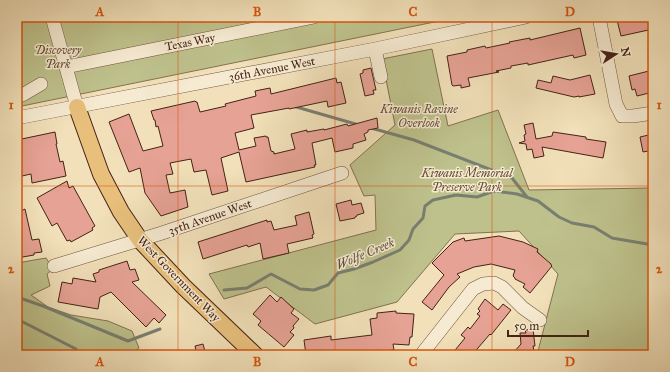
<svg xmlns="http://www.w3.org/2000/svg" width="670" height="372" font-family="'IM FELL Great Primer',serif">
  <style>
    .green { fill: #bec18c; stroke: #827250 }
    .lines { fill: none; stroke-linecap: round; stroke-linejoin: round }
    .stream { stroke: #797f70; stroke-width: 3 }
    .building { fill: #e6a294; stroke: #462215 }
    .minor-casing { stroke: #71523e; stroke-width: 14 }
    .major-casing { stroke: #462215; stroke-width: 18 }
    .minor { stroke: #f6ebd2; stroke-width: 13 }
    .major { stroke: #e8c07c; stroke-width: 16 }
    .grid { fill: none; stroke: #d8540d; stroke-width: 1; stroke-opacity: 0.55 }
    .labels { text-anchor: middle; stroke-width: 3; stroke-linejoin: round; paint-order: stroke }
    .street-label { font-size: 12px; fill: #462215; stroke: #f6ebd2 }
    .park-label { font-size: 12px; font-style: italic; fill: #644a33; stroke: #f6ebd2 }
    .water-label { font-size: 13px; font-style: italic; fill: #605042; stroke: #f6ebd2 }
    .neatline { fill: none; stroke: #d8540d; stroke-width: 1.5 }
    .grid-label { font-size: 13px; text-anchor: middle; font-weight: bold; fill: #d8540d }
  </style>
  <rect width="100%" height="100%" fill="#f1e0b9"/>
  <filter id="stains"><feTurbulence type="fractalNoise" baseFrequency=".005" numOctaves="4"/><feColorMatrix values="0 0 0 0 .2 0 0 0 0 .09 0 0 0 0 .02 0 0 0 .5 -.17"/></filter>
  <radialGradient id="worn" r=".72"><stop offset=".6" stop-color="#630" stop-opacity="0"/><stop offset="1" stop-color="#630" stop-opacity=".3"/></radialGradient>
  <path class="green" d="M 17,17 L 459,17 L 17,107 Z
    M 432,49 L 448,126 L 498,110 L 529,190 L 653,188 L 653,355 L 537,355 L 558,274 L 519,231 L 455,234 L 397,302 L 315,324 L 266,287 L 224,299 L 209,274 L 376,230 L 375,195 L 364,196 L 350,165 L 395,125 L 382,59 Z
    M 46,258 L 53,269 L 47,274 L 50,286 L 31,295 L 48,307 L 71,315 L 108,321 L 132,331 L 139,348 L 129,355 L 17,355 L 17,263 Z"/>
  <g class="lines">
    <path class="stream" d="M 293,106 L 359,125
      M 371,128 L 414,140 L 512,178 L 527,197
      M 224,290 L 247,288 L 271,274 L 300,289 L 314,290 L 328,285 L 338,273 L 354,269 L 373,262 L 400,250 L 409,240 L 413,229 L 423,218 L 425,206 L 433,200 L 456,195 L 477,197 L 494,191 L 517,194 L 538,201 L 559,217 L 572,223 L 594,227 L 612,238 L 653,245
      M 17,297 L 43,306 L 128,341 L 160,329
      M 17,319 L 76,349"/>
  </g>
  <path class="building" d="M 632,17 L 653,17 L 653,29 L 621,36 L 617,20 Z
    M 580,28 L 586,55 L 574,58 L 573,55 L 528,65 L 528,63 L 511,66 L 511,68 L 496,71 L 499,72 L 468,78 L 470,86 L 461,88 L 461,85 L 453,86 L 452,85 L 447,56 L 467,52 L 467,50 L 485,46 L 486,48 L 510,43 L 509,42 L 530,38 L 530,40 Z
    M 371,68 L 376,90 L 373,90 L 374,94 L 365,96 L 360,74 L 363,73 L 363,70 Z
    M 653,70 L 653,92 L 637,96 L 635,89 L 632,90 L 629,76 Z
    M 590,75 L 595,94 L 579,97 L 579,96 L 574,97 L 536,88 L 538,80 L 551,83 L 553,76 L 570,80 Z
    M 336,78 L 337,83 L 341,82 L 346,103 L 328,107 L 327,101 L 289,109 L 289,108 L 251,115 L 254,128 L 235,133 L 239,150 L 256,146 L 254,138 L 266,136 L 266,137 L 268,137 L 271,151 L 274,152 L 274,154 L 295,149 L 291,134 L 307,130 L 307,132 L 324,129 L 324,130 L 347,124 L 348,126 L 377,118 L 378,128 L 368,130 L 368,132 L 364,134 L 366,140 L 353,144 L 353,148 L 335,152 L 332,138 L 312,143 L 316,165 L 314,165 L 315,167 L 246,182 L 239,152 L 221,158 L 228,191 L 212,195 L 206,170 L 194,172 L 191,159 L 170,163 L 173,174 L 166,175 L 170,193 L 185,190 L 188,207 L 161,216 L 145,193 L 140,168 L 129,172 L 109,122 L 129,114 L 143,151 L 163,146 L 158,126 L 156,127 L 155,120 L 154,120 L 151,111 L 195,101 L 196,102 L 197,102 L 200,112 L 226,106 L 225,104 L 256,96 L 255,91 L 270,88 L 271,94 Z
    M 533,123 L 536,139 L 552,136 L 553,132 L 586,137 L 586,139 L 606,142 L 603,158 L 542,147 L 544,156 L 534,158 L 532,149 L 527,150 L 526,144 L 519,143 L 525,141 L 524,135 L 526,134 L 524,125 Z
    M 55,132 L 57,144 L 56,144 L 60,162 L 63,161 L 66,176 L 32,183 L 31,174 L 22,176 L 17,167 L 17,140 Z
    M 653,134 L 653,150 L 643,152 L 640,137 Z
    M 67,181 L 69,188 L 73,186 L 95,226 L 92,228 L 93,230 L 71,242 L 70,240 L 67,241 L 57,223 L 52,226 L 37,198 Z
    M 351,200 L 352,205 L 361,203 L 364,213 L 357,215 L 357,216 L 355,217 L 355,218 L 340,221 L 336,204 Z
    M 25,209 L 32,240 L 39,239 L 42,252 L 34,253 L 34,255 L 17,258 L 17,213 Z
    M 309,212 L 314,234 L 312,235 L 313,238 L 287,244 L 289,253 L 263,259 L 260,243 L 248,247 L 247,245 L 203,259 L 198,242 L 267,220 L 267,222 L 271,221 L 274,230 L 297,225 L 295,216 Z
    M 499,236 L 523,242 L 538,249 L 537,252 L 551,264 L 551,265 L 552,266 L 530,293 L 523,287 L 525,284 L 515,279 L 515,278 L 513,276 L 515,270 L 491,264 L 474,267 L 457,274 L 460,277 L 449,287 L 432,310 L 422,302 L 444,275 L 432,263 L 453,242 L 464,238 L 465,241 Z
    M 127,261 L 130,270 L 135,269 L 139,280 L 132,282 L 166,315 L 159,323 L 154,318 L 146,327 L 111,292 L 100,297 L 98,309 L 58,302 L 62,282 L 72,284 L 73,278 L 96,282 L 93,274 L 99,272 L 99,270 Z
    M 270,295 L 277,302 L 281,297 L 294,309 L 291,313 L 299,319 L 293,326 L 294,328 L 290,332 L 294,335 L 284,347 L 258,325 L 261,321 L 253,314 Z
    M 485,299 L 498,310 L 503,304 L 511,310 L 491,335 L 490,334 L 472,355 L 451,355 L 465,338 L 461,335 L 468,327 L 470,329 L 480,316 L 477,314 L 480,311 L 478,309 Z
    M 396,311 L 396,313 L 414,314 L 412,337 L 410,337 L 409,345 L 393,344 L 394,350 L 391,350 L 391,355 L 363,355 L 363,354 L 351,355 L 306,355 L 304,340 L 331,336 L 331,340 L 372,335 L 370,319 L 377,318 L 377,313 Z
    M 533,329 L 535,346 L 533,346 L 534,351 L 514,352 L 521,344 L 520,333 L 526,333 L 525,330 Z
    M 203,344 L 206,355 L 197,355 L 195,346 Z"/>
  <g class="lines">
    <g class="minor-casing">
      <path id="minor" d="M 52,17 L 77,107
        M 599,17 L 616,104 L 622,116 L 633,116 L 653,113
        M 375,49 L 381,77
        M 66,67 L 314,17
        M 17,97 L 24,94 L 41,84
        M 17,118 L 375,49 L 526,17
        M 54,266 L 162,233 L 342,173
        M 421,355 L 473,289 L 483,284 L 494,283 L 502,287 L 523,308 L 540,320"/>
    </g>
    <g class="major-casing">
      <path id="major" d="M 77,107 L 101,174 L 121,212 L 140,240 L 183,286 L 255,355"/>
    </g>
    <use href="#minor" class="minor"/>
    <use href="#major" class="major"/>
  </g>
  <path class="grid" d="M 178,17 L 178,355M 335,17 L 335,355M 492,17 L 492,355M 17,186 L 653,186"/>
  <g class="labels">
    <g class="street-label">
      <text transform="translate(190 42) rotate(-11)" y="4">Texas Way</text>
      <text transform="translate(272 69) rotate(-11)" y="4">36th Avenue West</text>
      <text transform="translate(210 217) rotate(-19)" y="4">35th Avenue West</text>
      <text transform="translate(179 279) rotate(46)" y="4">West Government Way</text>
    </g>
    <g class="park-label">
      <text x="58" y="54">Discovery<tspan x="58" dy="14">Park</tspan></text>
      <text x="419" y="113">Kiwanis Ravine<tspan x="419" dy="14">Overlook</tspan></text>
      <text x="467" y="177">Kiwanis Memorial<tspan x="467" dy="14">Preserve Park</tspan></text>
    </g>
    <g class="water-label">
      <text transform="translate(365 253) rotate(-23)" y="5">Wolfe Creek</text>
    </g>
  </g>
  <rect width="670" height="372" fill="none" stroke="#f1e0b9" stroke-width="44"/>
  <g transform="translate(616 54) rotate(78)" stroke="#f6ebd2" stroke-width="3" paint-order="stroke">
  <path d="M0-3L7 15L0 10L-7 15Z" fill="#462215"/>
  <text y="-6" font-size="11" font-weight="bold" text-anchor="middle" fill="#462215">N</text>
  </g>
  <path d="M508 330v6h80v-6" fill="none" stroke="#462215" stroke-width="2"/>
  <text x="514" y="330" font-size="12" fill="#462215" stroke="#f6ebd2" stroke-width="3" paint-order="stroke">50 m</text>
  <rect x="22" y="22" width="626" height="328" class="neatline"/>
  <g class="grid-label">
    <text x="100" y="16">A</text>
    <text x="257" y="16">B</text>
    <text x="413" y="16">C</text>
    <text x="570" y="16">D</text>
    <text x="11" y="109">1</text>
    <text x="659" y="109">1</text>
    <text x="11" y="273">2</text>
    <text x="659" y="273">2</text>
    <text x="100" y="366">A</text>
    <text x="257" y="366">B</text>
    <text x="413" y="366">C</text>
    <text x="570" y="366">D</text>
  </g>
  <rect width="100%" height="100%" filter="url(#stains)"/>
  <rect width="100%" height="100%" fill="url(#worn)"/>
</svg>
